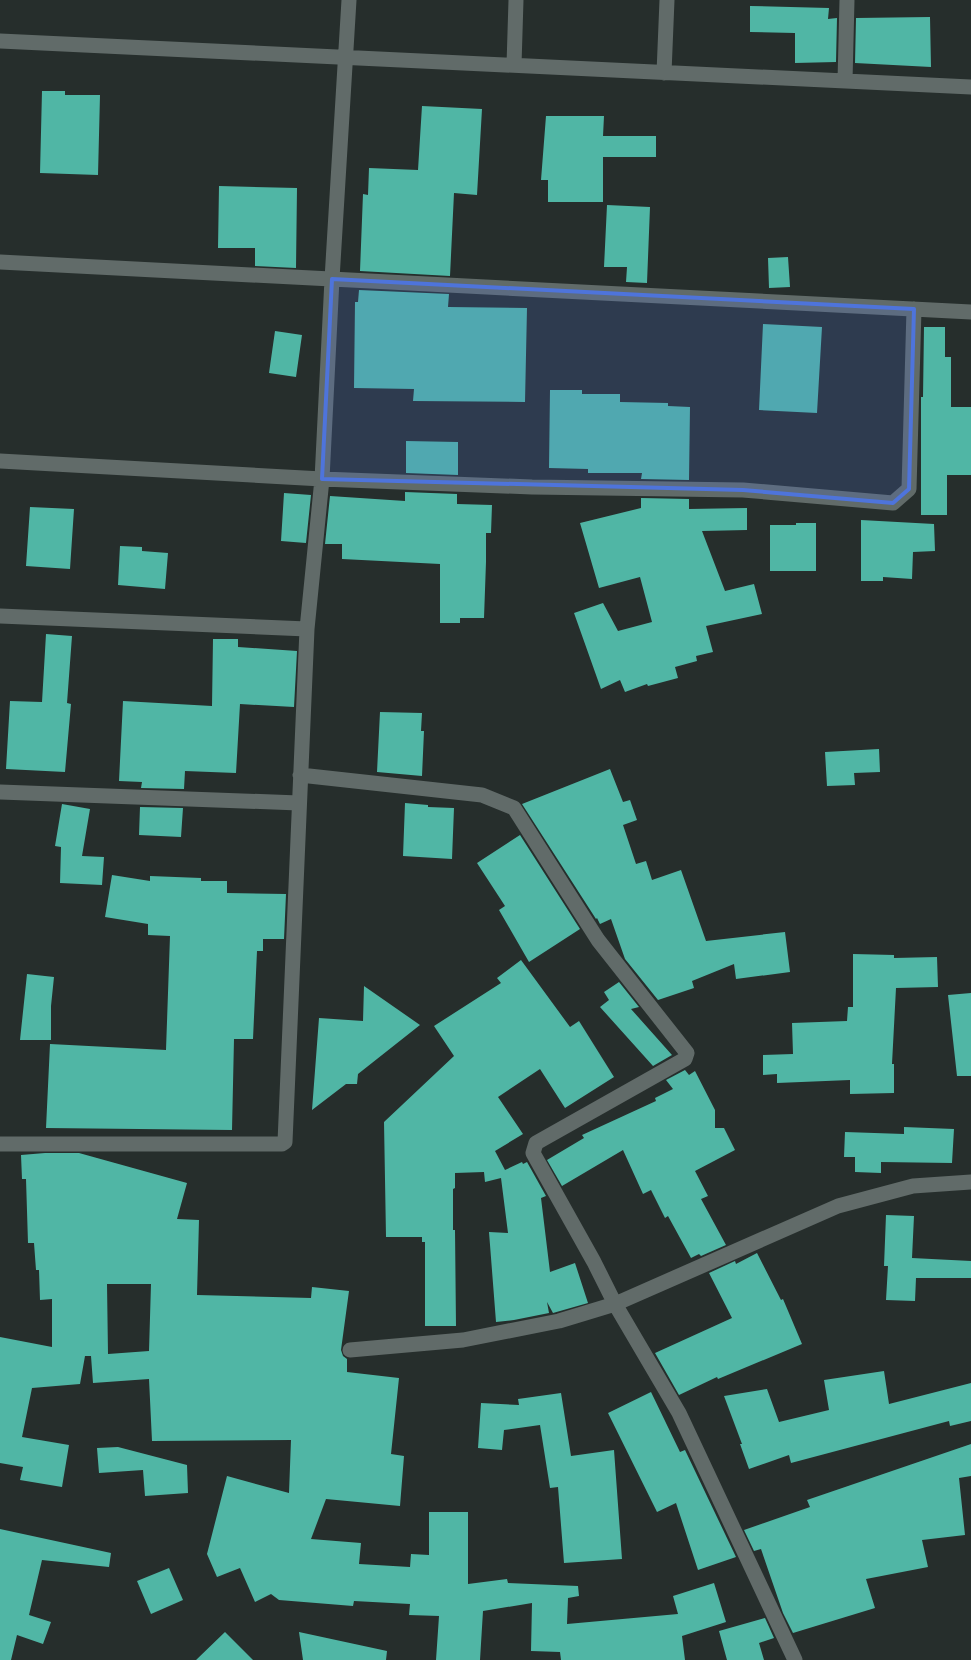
<svg xmlns="http://www.w3.org/2000/svg" width="971" height="1660" font-family="Manrope,sans-serif">
  <style>
    .building { fill: #50b6a5; fill-rule: evenodd }
    .lines { fill: none; stroke-linecap: round; stroke-linejoin: round }
    .minor { stroke: #616b69; stroke-width: 15 }
    .marked { fill: #4e74db; fill-opacity: 0.2; stroke: #4e74db; stroke-width: 4; stroke-linejoin: round }
  </style>
  <rect width="100%" height="100%" fill="#262e2c"/>
  <path class="building" d="M 750,6 L 829,8 L 828,19 L 837,18 L 836,62 L 795,63 L 795,33 L 750,32 Z
    M 930,17 L 931,67 L 855,63 L 856,18 Z
    M 42,91 L 65,91 L 65,95 L 100,95 L 98,175 L 40,173 Z
    M 422,106 L 482,109 L 477,195 L 454,193 L 450,276 L 360,271 L 363,194 L 368,195 L 369,168 L 418,170 Z
    M 546,116 L 604,116 L 603,136 L 656,136 L 656,157 L 603,157 L 603,202 L 548,202 L 548,180 L 541,180 Z
    M 219,186 L 297,188 L 296,268 L 255,266 L 255,248 L 218,248 Z
    M 607,205 L 650,207 L 647,283 L 626,282 L 627,267 L 604,267 Z
    M 788,257 L 790,287 L 769,288 L 768,258 Z
    M 359,290 L 449,294 L 448,307 L 527,308 L 525,402 L 413,401 L 414,389 L 354,388 L 355,302 L 358,302 Z
    M 763,324 L 822,327 L 817,413 L 759,410 Z
    M 924,327 L 945,327 L 945,357 L 951,357 L 951,407 L 971,407 L 971,475 L 947,475 L 947,515 L 921,515 L 921,397 L 923,397 Z
    M 275,331 L 302,335 L 296,377 L 269,373 Z
    M 550,390 L 582,390 L 582,394 L 620,394 L 620,402 L 668,403 L 668,406 L 690,407 L 689,480 L 641,479 L 642,473 L 588,473 L 588,469 L 549,468 Z
    M 406,441 L 458,442 L 458,475 L 406,473 Z
    M 405,492 L 457,494 L 457,504 L 492,505 L 491,533 L 486,533 L 486,562 L 484,618 L 460,618 L 460,623 L 440,623 L 440,564 L 342,559 L 342,544 L 325,544 L 330,496 L 405,501 Z
    M 284,493 L 311,495 L 306,543 L 281,541 Z
    M 641,498 L 689,499 L 689,509 L 747,508 L 747,530 L 702,531 L 725,591 L 754,584 L 762,614 L 706,626 L 713,652 L 696,656 L 697,661 L 675,667 L 678,678 L 648,686 L 647,684 L 625,692 L 620,680 L 601,689 L 574,613 L 603,603 L 618,631 L 652,622 L 640,577 L 599,588 L 580,523 L 641,508 Z
    M 30,507 L 74,509 L 70,569 L 26,566 Z
    M 861,520 L 934,524 L 935,551 L 913,552 L 912,579 L 883,577 L 883,581 L 861,581 Z
    M 796,523 L 816,523 L 816,571 L 770,571 L 770,525 L 796,525 Z
    M 120,546 L 142,547 L 142,551 L 168,553 L 165,589 L 118,585 Z
    M 46,634 L 72,636 L 67,703 L 71,704 L 65,772 L 6,769 L 10,701 L 42,702 Z
    M 213,639 L 238,639 L 238,647 L 297,651 L 294,707 L 240,704 L 236,773 L 185,771 L 184,789 L 141,788 L 142,782 L 119,781 L 123,701 L 212,706 Z
    M 380,712 L 422,713 L 421,731 L 424,731 L 422,776 L 377,772 Z
    M 879,749 L 880,772 L 854,773 L 855,785 L 827,786 L 825,752 Z
    M 610,769 L 623,802 L 630,800 L 637,820 L 623,825 L 636,864 L 646,861 L 652,880 L 681,870 L 706,941 L 785,932 L 790,972 L 736,979 L 734,964 L 692,981 L 694,988 L 658,1000 L 625,959 L 611,919 L 600,924 L 597,918 L 596,919 L 522,804 Z
    M 405,803 L 428,805 L 428,807 L 454,808 L 452,859 L 403,856 Z
    M 62,804 L 90,809 L 82,856 L 104,857 L 102,885 L 60,883 L 61,847 L 55,846 Z
    M 140,807 L 183,808 L 181,837 L 139,835 Z
    M 520,835 L 580,929 L 529,962 L 499,910 L 505,906 L 477,863 Z
    M 112,875 L 150,881 L 150,876 L 201,878 L 201,881 L 227,881 L 227,893 L 286,894 L 284,939 L 263,939 L 263,951 L 257,951 L 253,1039 L 234,1039 L 232,1130 L 46,1128 L 50,1044 L 166,1050 L 170,936 L 148,935 L 148,924 L 105,917 Z
    M 853,954 L 894,955 L 894,958 L 937,957 L 938,987 L 896,988 L 892,1064 L 894,1064 L 894,1093 L 850,1094 L 850,1080 L 777,1083 L 777,1074 L 763,1075 L 763,1055 L 793,1054 L 792,1023 L 847,1021 L 848,1007 L 853,1007 Z
    M 521,960 L 570,1027 L 579,1021 L 614,1077 L 565,1108 L 540,1069 L 498,1097 L 523,1134 L 495,1151 L 505,1170 L 522,1162 L 523,1164 L 527,1162 L 546,1196 L 541,1198 L 550,1272 L 575,1263 L 588,1303 L 553,1313 L 547,1302 L 549,1313 L 514,1320 L 496,1322 L 489,1232 L 508,1233 L 501,1178 L 485,1182 L 484,1172 L 455,1173 L 455,1188 L 453,1189 L 453,1230 L 455,1230 L 456,1326 L 425,1326 L 425,1242 L 422,1242 L 422,1237 L 386,1237 L 384,1122 L 454,1056 L 434,1026 L 501,983 L 497,978 Z
    M 27,974 L 54,977 L 51,1006 L 51,1040 L 20,1040 Z
    M 619,982 L 639,1007 L 631,1009 L 672,1055 L 653,1066 L 600,1007 L 609,1000 L 604,992 Z
    M 364,986 L 420,1025 L 358,1074 L 357,1084 L 346,1084 L 312,1110 L 319,1018 L 363,1021 Z
    M 971,993 L 971,1076 L 957,1076 L 948,995 Z
    M 685,1070 L 689,1075 L 695,1071 L 715,1110 L 715,1128 L 724,1128 L 735,1150 L 695,1171 L 708,1196 L 701,1199 L 726,1245 L 701,1256 L 699,1254 L 691,1258 L 668,1216 L 665,1218 L 651,1190 L 643,1194 L 623,1150 L 562,1186 L 547,1160 L 584,1138 L 582,1135 L 656,1101 L 655,1098 L 673,1089 L 666,1080 Z
    M 904,1127 L 954,1129 L 952,1163 L 881,1162 L 881,1173 L 855,1172 L 855,1157 L 844,1157 L 845,1132 L 904,1134 Z
    M 45,1153 L 79,1153 L 187,1183 L 177,1219 L 199,1220 L 197,1295 L 311,1298 L 312,1287 L 349,1291 L 341,1350 L 343,1356 L 347,1359 L 347,1372 L 399,1378 L 391,1454 L 404,1456 L 400,1506 L 326,1499 L 311,1539 L 361,1543 L 359,1564 L 410,1567 L 411,1554 L 429,1555 L 429,1512 L 468,1512 L 468,1584 L 507,1579 L 508,1583 L 578,1586 L 579,1596 L 568,1598 L 567,1624 L 678,1614 L 673,1596 L 714,1583 L 726,1622 L 682,1636 L 685,1660 L 561,1660 L 560,1652 L 531,1651 L 532,1603 L 483,1611 L 480,1660 L 436,1660 L 439,1616 L 409,1615 L 410,1604 L 354,1601 L 353,1606 L 279,1600 L 271,1594 L 255,1602 L 240,1568 L 217,1577 L 207,1554 L 227,1476 L 289,1493 L 291,1440 L 152,1441 L 149,1379 L 93,1383 L 91,1356 L 85,1356 L 80,1384 L 32,1388 L 22,1437 L 69,1445 L 62,1487 L 20,1480 L 23,1467 L 0,1463 L 0,1337 L 52,1347 L 52,1299 L 40,1300 L 39,1270 L 36,1270 L 34,1243 L 28,1243 L 26,1179 L 22,1179 L 21,1155 ZM 107,1284 L 151,1284 L 149,1351 L 108,1354 Z
    M 886,1215 L 914,1216 L 912,1258 L 971,1261 L 971,1278 L 916,1278 L 915,1301 L 886,1300 L 888,1266 L 884,1266 Z
    M 757,1253 L 781,1300 L 783,1299 L 802,1344 L 718,1379 L 717,1377 L 679,1395 L 655,1353 L 732,1318 L 709,1273 L 735,1261 L 736,1264 Z
    M 884,1371 L 889,1404 L 971,1383 L 971,1421 L 950,1426 L 949,1421 L 791,1463 L 789,1455 L 749,1469 L 740,1444 L 742,1444 L 724,1396 L 767,1389 L 779,1422 L 829,1410 L 824,1380 Z
    M 651,1392 L 680,1452 L 685,1450 L 736,1557 L 698,1570 L 676,1503 L 657,1512 L 608,1413 Z
    M 561,1393 L 571,1456 L 614,1450 L 622,1559 L 564,1563 L 558,1487 L 550,1488 L 540,1425 L 504,1430 L 502,1450 L 478,1448 L 481,1403 L 519,1405 L 518,1399 Z
    M 971,1444 L 971,1476 L 959,1478 L 965,1535 L 922,1540 L 928,1567 L 866,1579 L 875,1608 L 793,1633 L 783,1613 L 761,1549 L 754,1551 L 744,1530 L 810,1507 L 807,1500 Z
    M 118,1447 L 187,1465 L 188,1493 L 145,1496 L 143,1470 L 99,1473 L 97,1448 Z
    M 0,1529 L 111,1553 L 109,1567 L 42,1560 L 29,1615 L 51,1622 L 43,1644 L 17,1635 L 11,1660 L 0,1660 Z
    M 169,1568 L 183,1600 L 151,1614 L 137,1581 Z
    M 765,1618 L 774,1638 L 759,1643 L 764,1660 L 727,1660 L 719,1631 Z
    M 225,1632 L 253,1660 L 196,1660 Z
    M 299,1632 L 387,1651 L 386,1660 L 303,1660 Z"/>
  <g class="lines">
    <path class="minor" d="M 0,41 L 971,87
      M 514,65 L 516,0
      M 664,73 L 667,0
      M 845,81 L 847,0
      M 0,262 L 971,312
      M 0,461 L 322,479 L 532,487 L 743,490 L 893,503 L 909,489 L 914,309
      M 0,616 L 307,629
      M 300,775 L 482,795 L 514,808 L 598,940 L 687,1053 L 685,1059 L 536,1143 L 533,1153 L 594,1262 L 615,1304 L 679,1413 L 795,1660
      M 0,792 L 299,803
      M 0,1144 L 282,1144 L 285,1142 L 307,629 L 322,479 L 332,279 L 349,0
      M 350,1350 L 463,1340 L 559,1321 L 615,1304 L 838,1206 L 913,1186 L 971,1182"/>
  </g>
  <path class="marked" d="M 332,279 L 914,309 L 909,489 L 893,503 L 743,490 L 322,479 Z"/>
</svg>
